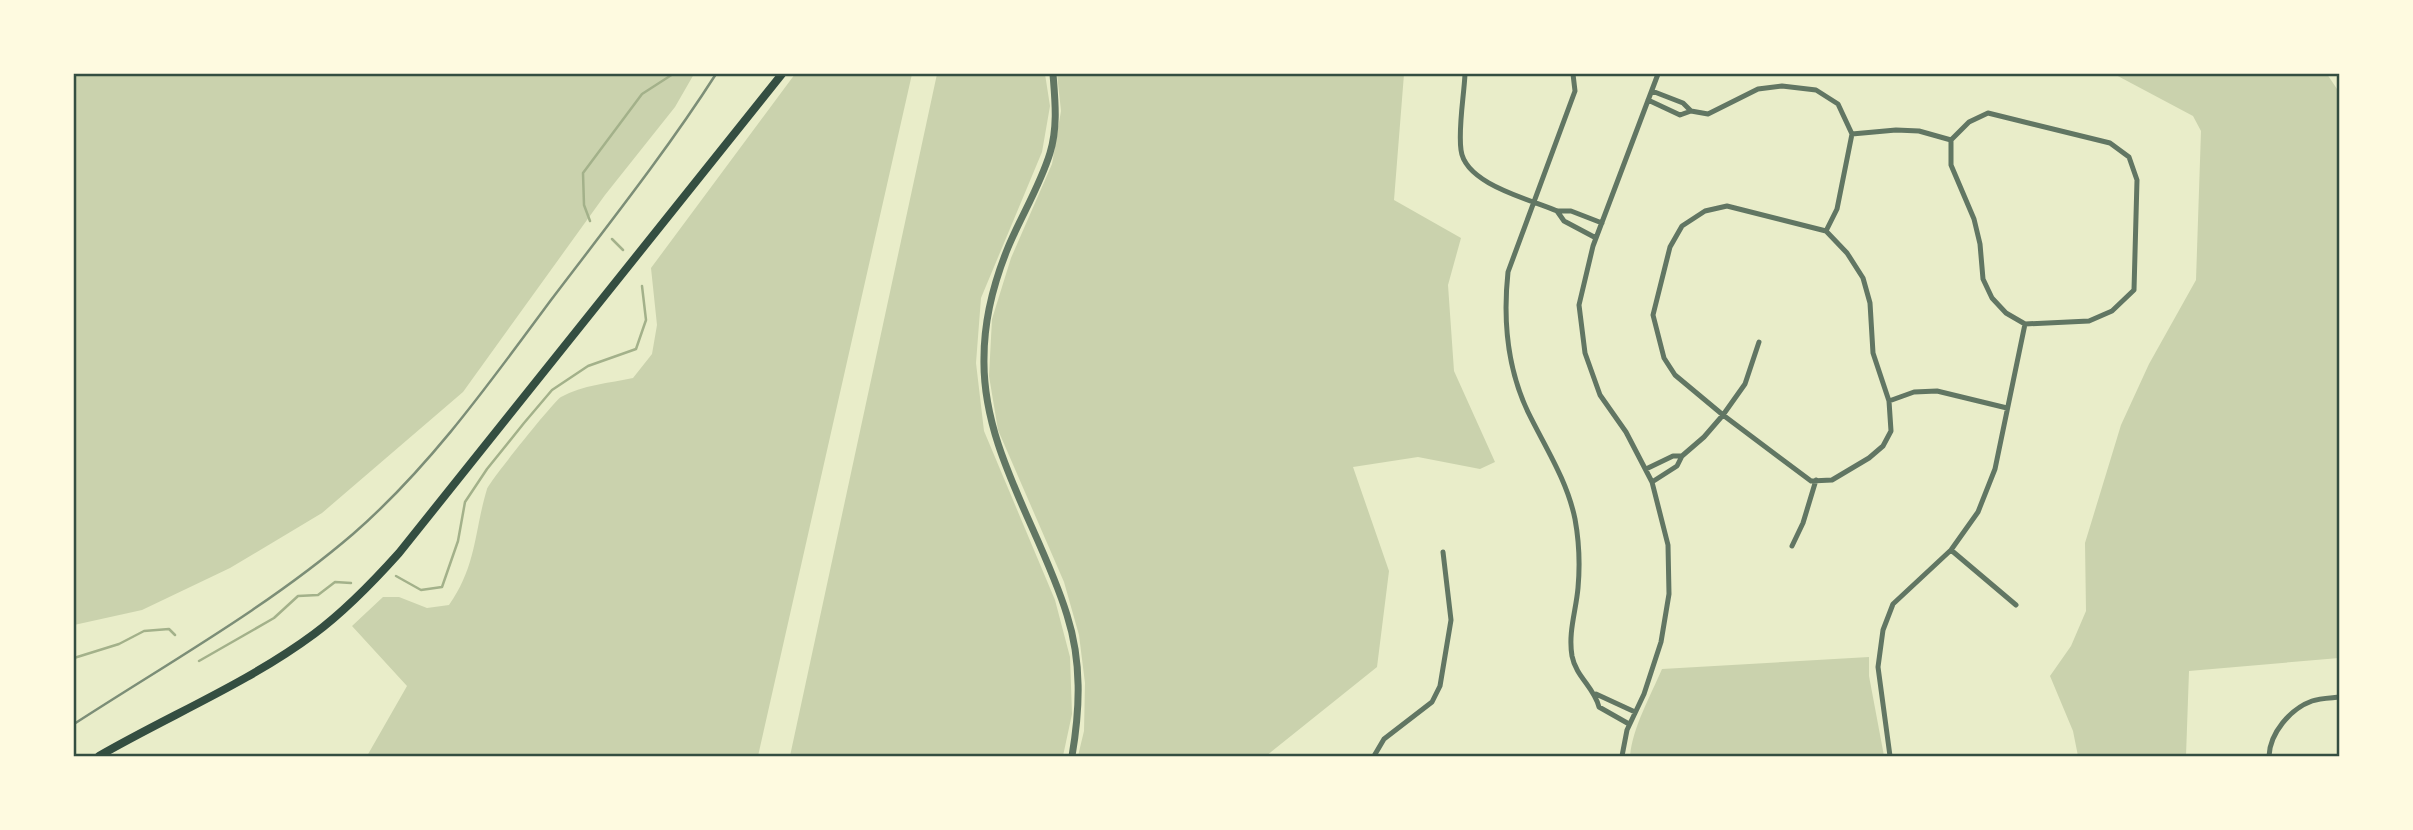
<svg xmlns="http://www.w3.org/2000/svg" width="2413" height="830" font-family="'Titillium Web',sans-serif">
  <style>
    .green { fill: #cad2ad }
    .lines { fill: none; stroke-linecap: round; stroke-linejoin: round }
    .stream { stroke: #a3b18a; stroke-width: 2.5 }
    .minor { stroke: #617663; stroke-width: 5 }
    .tertiary { stroke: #617663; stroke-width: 7 }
    .secondary { stroke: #344e41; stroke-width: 8 }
    .rail { stroke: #7c8e77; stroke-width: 2.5 }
    .neatline { fill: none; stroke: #344e41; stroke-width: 2.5 }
  </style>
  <rect width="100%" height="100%" fill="#e9edc9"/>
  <path class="green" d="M 74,74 L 694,74 L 675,107 L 605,195 L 463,392 L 322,513 L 230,568 L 142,610 L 74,625 Z
    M 795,74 L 912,74 L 758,756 L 367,756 L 407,686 L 352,626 L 383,597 L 399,597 L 427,608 L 449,605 C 477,565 474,532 487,489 C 490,481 554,401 561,397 C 582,385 610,383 633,378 L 652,354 L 657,325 L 651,268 Z
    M 937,74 L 1045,74 L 1050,106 L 1042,152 L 981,298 L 976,363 L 984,431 L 1055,600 L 1070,657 L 1072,714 L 1063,756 L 790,756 Z
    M 1057,74 L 1404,74 L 1394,200 L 1461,238 L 1448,285 L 1454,371 L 1495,462 L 1480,469 L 1418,457 L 1353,467 L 1389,571 L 1377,667 L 1266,756 L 1078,756 L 1084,731 L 1085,683 L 1079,635 L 1064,582 L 998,430 L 989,376 L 992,319 L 1011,258 L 1052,164 L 1061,111 Z
    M 2114,74 L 2327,74 L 2339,92 L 2339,658 L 2189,671 L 2186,756 L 2078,756 L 2073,731 L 2050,676 L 2071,646 L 2086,611 L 2085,543 L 2121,425 L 2149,364 L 2196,280 L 2201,131 L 2193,116 Z
    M 1869,657 L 1869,676 L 1884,756 L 1630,756 C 1633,727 1650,697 1662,669 Z"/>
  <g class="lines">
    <path class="stream" d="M 590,221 L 584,205 L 583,173 L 642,94 L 673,74
      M 612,239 L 623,250
      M 396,576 L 421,590 L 442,587 L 458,541 L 465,502 L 487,469 L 524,423 L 552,390 L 588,366 L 636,349 L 646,320 L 642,286
      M 74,658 L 119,644 L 144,631 L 169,629 L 175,635
      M 199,661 L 274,618 L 298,596 L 318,595 L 335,582 L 351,583"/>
    <path class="minor" d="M 1465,74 C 1464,96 1458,128 1461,150 C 1465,184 1529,199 1557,211 L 1571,211 L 1602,223
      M 1573,74 L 1575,91 L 1508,272 C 1503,319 1507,368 1528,412 C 1545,447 1567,480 1575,519 C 1579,541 1580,566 1578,588 C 1576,611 1568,632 1572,656 C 1576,677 1594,687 1599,707 L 1629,724
      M 1652,91 L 1683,103 L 1691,111
      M 1648,100 L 1680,115 L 1691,111 L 1708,114 L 1758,89 L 1782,86 L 1816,90 L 1838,104 L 1852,134 L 1837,209 L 1826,231
      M 1852,134 L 1896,130 L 1919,131 L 1951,140
      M 1951,140 L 1969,122 L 1988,113 L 2110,143 L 2129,157 L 2137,180 L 2134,290 L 2112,311 L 2089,321 L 2025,324
      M 1951,140 L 1951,165 L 1974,219 L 1980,244 L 1983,279 L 1992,298 L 2006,313 L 2025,324
      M 1727,206 L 1826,231 L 1847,253 L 1863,278 L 1870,303 L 1873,353 L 1889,401 L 1891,431 L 1883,446 L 1869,458 L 1832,480 L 1811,481 L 1723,415 L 1675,375 L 1664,358 L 1653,315 L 1670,247 L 1682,226 L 1705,211 Z
      M 1557,211 L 1564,221 L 1596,238
      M 1889,401 L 1914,392 L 1937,391 L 2007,408
      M 1646,469 L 1673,456 L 1682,456
      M 1652,482 L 1677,466 L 1682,456 L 1704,437 L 1723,415 L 1745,384 L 1759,342
      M 1792,546 L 1803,523 L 1816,480
      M 1951,550 L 2016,605
      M 1596,694 L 1635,712
      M 1374,756 L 1384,739 L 1432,702 L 1440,686 L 1451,620 L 1443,552
      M 1622,756 L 1627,730 L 1644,694 L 1661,642 L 1669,594 L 1668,545 L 1652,482 L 1626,432 L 1600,395 L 1585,353 L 1579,305 L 1593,246 L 1658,74
      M 1890,756 L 1878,667 L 1883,630 L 1893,604 L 1951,550 L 1978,512 L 1995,469 L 2025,324
      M 2269,756 C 2270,733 2290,709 2312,701 C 2320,698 2331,698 2340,697"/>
    <path class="tertiary" d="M 1053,74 C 1055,100 1058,127 1050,153 C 1040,186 1020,218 1007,250 C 993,285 984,321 984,358 C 982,449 1041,530 1067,615 C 1082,662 1080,709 1072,756"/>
    <path class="secondary" d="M 99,756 C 170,715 248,683 314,634 C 345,611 373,582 399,553 L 782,74"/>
    <path class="rail" d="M 74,724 C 168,663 268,607 353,534 C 430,467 491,381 551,300 C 608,225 666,152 716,74"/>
  </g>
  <rect width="2413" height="830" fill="none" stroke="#fefae0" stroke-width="150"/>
  <rect x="75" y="75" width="2263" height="680" class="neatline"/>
</svg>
